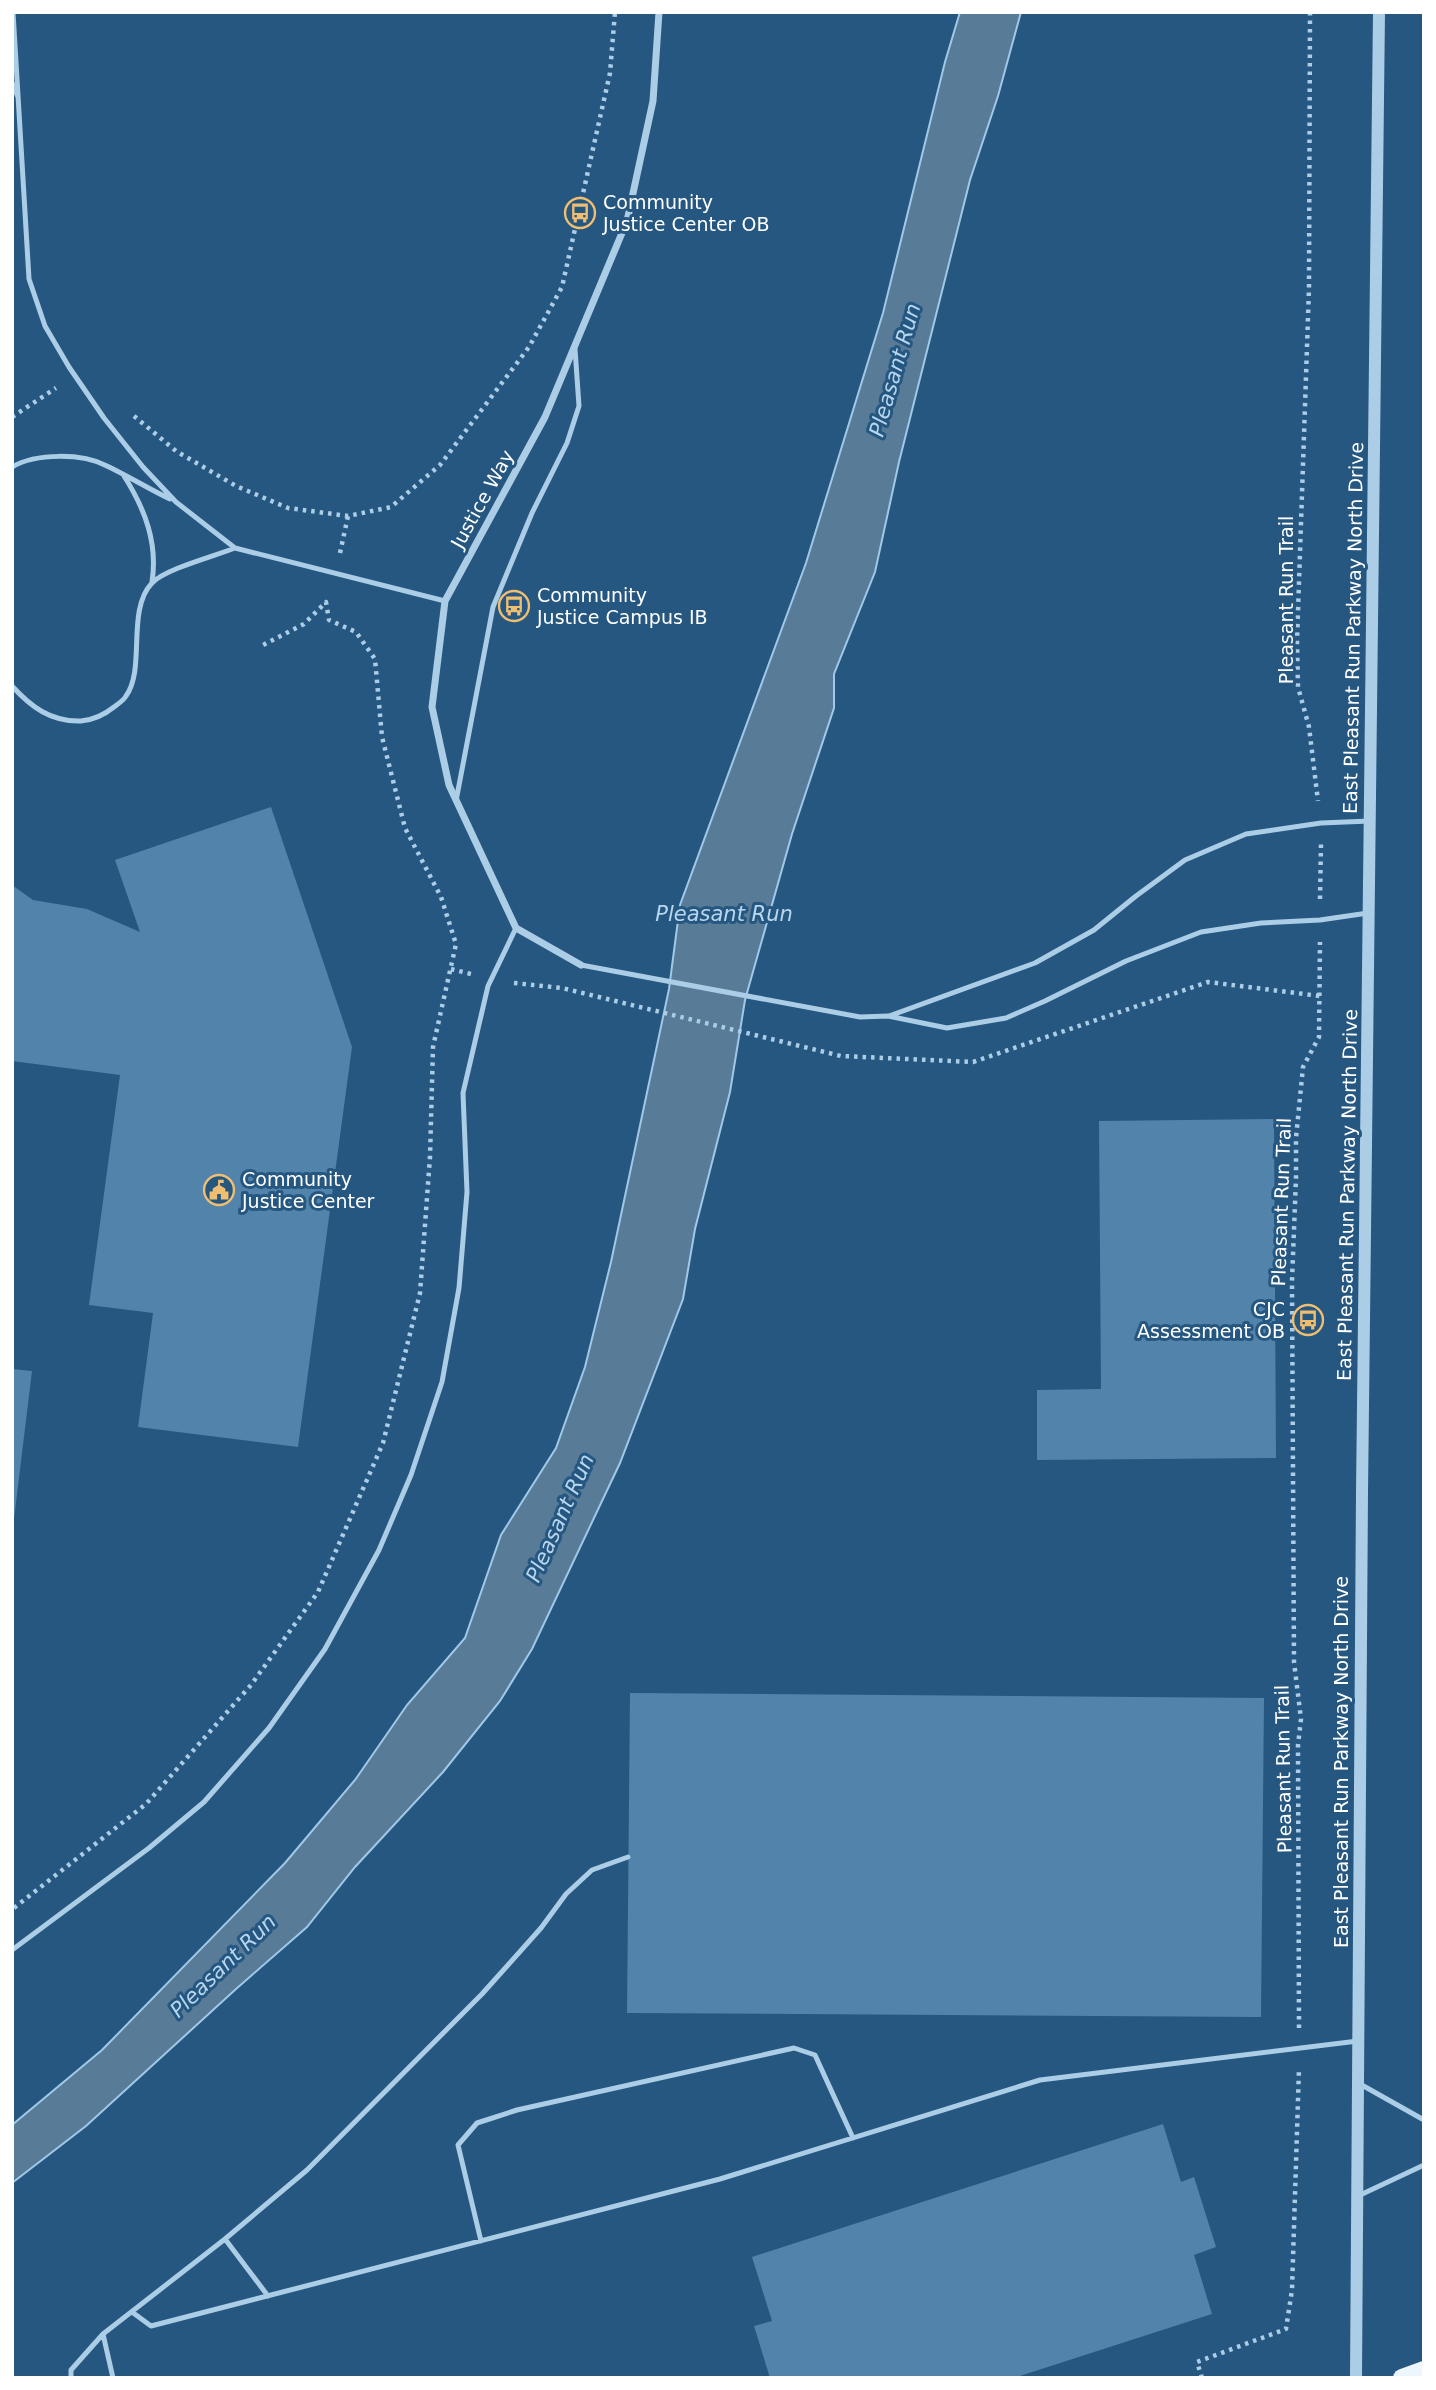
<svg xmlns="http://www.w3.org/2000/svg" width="1436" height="2390" font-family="'DejaVu Sans',sans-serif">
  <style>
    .water { fill: #587b98; stroke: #a0c9e7; stroke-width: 2 }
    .building { fill: #5183ab }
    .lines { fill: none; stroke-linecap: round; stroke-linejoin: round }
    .path { stroke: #accde6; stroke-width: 4.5; stroke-dasharray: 3.5 5; stroke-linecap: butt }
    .service { stroke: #accde6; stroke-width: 5 }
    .minor { stroke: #accde6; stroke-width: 7 }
    .tertiary { stroke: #accde6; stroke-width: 12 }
    .primary { stroke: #edf5fd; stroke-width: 18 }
    .labels { text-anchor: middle; stroke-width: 6; stroke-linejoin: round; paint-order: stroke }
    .poi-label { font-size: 19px; fill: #fff; stroke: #255781; text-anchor: start }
    .street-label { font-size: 19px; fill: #fff; stroke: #255781 }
    .water-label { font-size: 21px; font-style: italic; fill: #b8d6ee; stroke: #255781 }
  </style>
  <rect width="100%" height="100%" fill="#255781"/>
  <path class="water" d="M 960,12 L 1021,12 L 998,96 L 970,180 L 899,462 L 875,572 L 834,674 L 834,708 L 792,834 L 745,1000 L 730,1092 L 695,1229 L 683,1299 L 620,1463 L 532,1649 L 500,1701 L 443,1772 L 355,1867 L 307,1927 L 236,1989 L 86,2126 L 12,2183 L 12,2125 L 102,2050 L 285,1863 L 355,1780 L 407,1705 L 465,1638 L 501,1535 L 556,1448 L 585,1367 L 611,1262 L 669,989 L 680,905 L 806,563 L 883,313 L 945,62 Z"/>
  <path class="building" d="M 271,807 L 352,1047 L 298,1447 L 138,1427 L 153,1313 L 89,1305 L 120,1075 L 12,1061 L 12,885 L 33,900 L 87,909 L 140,932 L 115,860 Z
    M 1274,1119 L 1276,1458 L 1037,1460 L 1037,1390 L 1101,1389 L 1099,1121 Z
    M 12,1369 L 32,1371 L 14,1519 L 12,1519 Z
    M 630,1693 L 1264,1698 L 1261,2017 L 627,2013 Z
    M 1163,2124 L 1181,2182 L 1194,2177 L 1216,2247 L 1194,2255 L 1212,2314 L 1014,2378 L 770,2378 L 754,2326 L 772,2321 L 752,2257 Z"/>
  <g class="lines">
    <path class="path" d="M 1310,12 L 1309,288 L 1297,641 L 1298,687 L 1309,727 L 1318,801
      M 134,416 L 176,451 L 236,486 L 288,508 L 348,516 L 391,507 L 440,465 L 529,347 L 562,287 L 610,73 L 615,12
      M 12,417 L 56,388
      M 340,553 L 348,516
      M 1320,899 L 1321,844
      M 451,969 L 471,974
      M 514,983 L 562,988 L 841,1056 L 973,1062 L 1208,982 L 1320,996
      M 14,1908 L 146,1804 L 251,1685 L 318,1592 L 383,1443 L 420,1293 L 430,1157 L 433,1047 L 456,944 L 441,897 L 405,828 L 382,737 L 375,659 L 356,632 L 329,620 L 326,602 L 304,624 L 263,645
      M 1299,2028 L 1298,1745 L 1301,1719 L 1294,1662 L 1292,1281 L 1296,1178 L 1296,1138 L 1303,1067 L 1319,1037 L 1320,942
      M 1202,2378 L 1197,2362 L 1286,2329 L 1292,2290 L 1299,2068"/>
    <path class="service" d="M 13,12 L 29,279 L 45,326 L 69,367 L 104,418 L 143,467 L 176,502 L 235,548 L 445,601
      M 12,83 L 18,97
      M 12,467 C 36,453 82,453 107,466 C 128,476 149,489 170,499
      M 124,476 C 145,509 158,543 152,582
      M 12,686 C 31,707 51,722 81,721 C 93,720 104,715 114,707 C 118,704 124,700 126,696 C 146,669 126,610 152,583 C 165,569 215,556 235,548
      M 456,801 L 493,607 L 532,513 L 567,443 L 579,406 L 575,349
      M 581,965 L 860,1017 L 888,1016 L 947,1028 L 1006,1018 L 1045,1001 L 1126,961 L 1201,932 L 1261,923 L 1320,920 L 1368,913
      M 889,1016 L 1035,963 L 1094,930 L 1136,896 L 1185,860 L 1246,834 L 1321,823 L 1370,821
      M 12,1950 L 149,1848 L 204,1802 L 269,1728 L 325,1649 L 379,1550 L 411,1475 L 442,1382 L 459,1288 L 467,1192 L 463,1093 L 488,986 L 516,928
      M 1360,2084 L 1424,2120
      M 1358,2196 L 1424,2165
      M 225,2239 L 268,2296
      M 481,2241 L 458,2145 L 477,2123 L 517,2110 L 794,2048 L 815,2055 L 853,2138
      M 132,2312 L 151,2326 L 720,2179 L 1040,2080 L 1358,2041
      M 103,2334 L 113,2378
      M 71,2378 L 71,2370 L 103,2334 L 225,2239 L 307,2170 L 482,1994 L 541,1928 L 566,1894 L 592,1870 L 628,1857"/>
    <path class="minor" d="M 581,965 L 516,928 L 449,785 L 432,707 L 445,601 L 545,417 L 627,221 L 653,101 L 659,12"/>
    <path class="tertiary" d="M 1356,2378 L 1362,1493 L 1379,12"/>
    <path class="primary" d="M 1402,2378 L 1424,2370"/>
  </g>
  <defs>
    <g id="bus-ring" transform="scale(1.575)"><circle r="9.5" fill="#255781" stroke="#f0be71" stroke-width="1.5"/><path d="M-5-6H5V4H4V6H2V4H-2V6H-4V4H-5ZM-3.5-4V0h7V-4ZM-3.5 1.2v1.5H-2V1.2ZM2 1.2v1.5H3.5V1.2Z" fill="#f0be71"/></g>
    <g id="civic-ring" transform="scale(1.575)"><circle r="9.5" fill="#255781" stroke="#f0be71" stroke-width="1.5"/><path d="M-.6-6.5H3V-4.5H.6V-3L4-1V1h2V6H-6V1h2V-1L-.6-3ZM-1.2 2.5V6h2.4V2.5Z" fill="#f0be71"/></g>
  </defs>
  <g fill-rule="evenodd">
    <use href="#bus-ring" x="580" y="213"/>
    <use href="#bus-ring" x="514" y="606"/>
    <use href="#civic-ring" x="219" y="1190"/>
    <use href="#bus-ring" x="1308" y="1320"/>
  </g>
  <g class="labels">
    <g class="poi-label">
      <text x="603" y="209">Community<tspan x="603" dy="22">Justice Center OB</tspan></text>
      <text x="537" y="602">Community<tspan x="537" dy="22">Justice Campus IB</tspan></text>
      <text x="242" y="1186">Community<tspan x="242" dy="22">Justice Center</tspan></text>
      <text x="1285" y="1316" text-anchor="end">CJC<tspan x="1285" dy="22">Assessment OB</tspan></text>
    </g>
    <g class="street-label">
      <text transform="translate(482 499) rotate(-61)" y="7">Justice Way</text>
      <text transform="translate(1286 600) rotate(-90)" y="7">Pleasant Run Trail</text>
      <text transform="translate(1353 628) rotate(-89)" y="7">East Pleasant Run Parkway North Drive</text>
      <text transform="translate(1347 1195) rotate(-89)" y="7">East Pleasant Run Parkway North Drive</text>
      <text transform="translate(1281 1202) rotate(-88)" y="7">Pleasant Run Trail</text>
      <text transform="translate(1341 1762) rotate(-90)" y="7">East Pleasant Run Parkway North Drive</text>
      <text transform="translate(1283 1769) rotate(-91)" y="7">Pleasant Run Trail</text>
    </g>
    <g class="water-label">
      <text transform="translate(895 370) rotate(-74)" y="7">Pleasant Run</text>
      <text x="724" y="921">Pleasant Run</text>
      <text transform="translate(560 1518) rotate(-66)" y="7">Pleasant Run</text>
      <text transform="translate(223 1966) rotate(-44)" y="7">Pleasant Run</text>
    </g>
  </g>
  <rect width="1436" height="2390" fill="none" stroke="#ffffff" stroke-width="28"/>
</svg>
